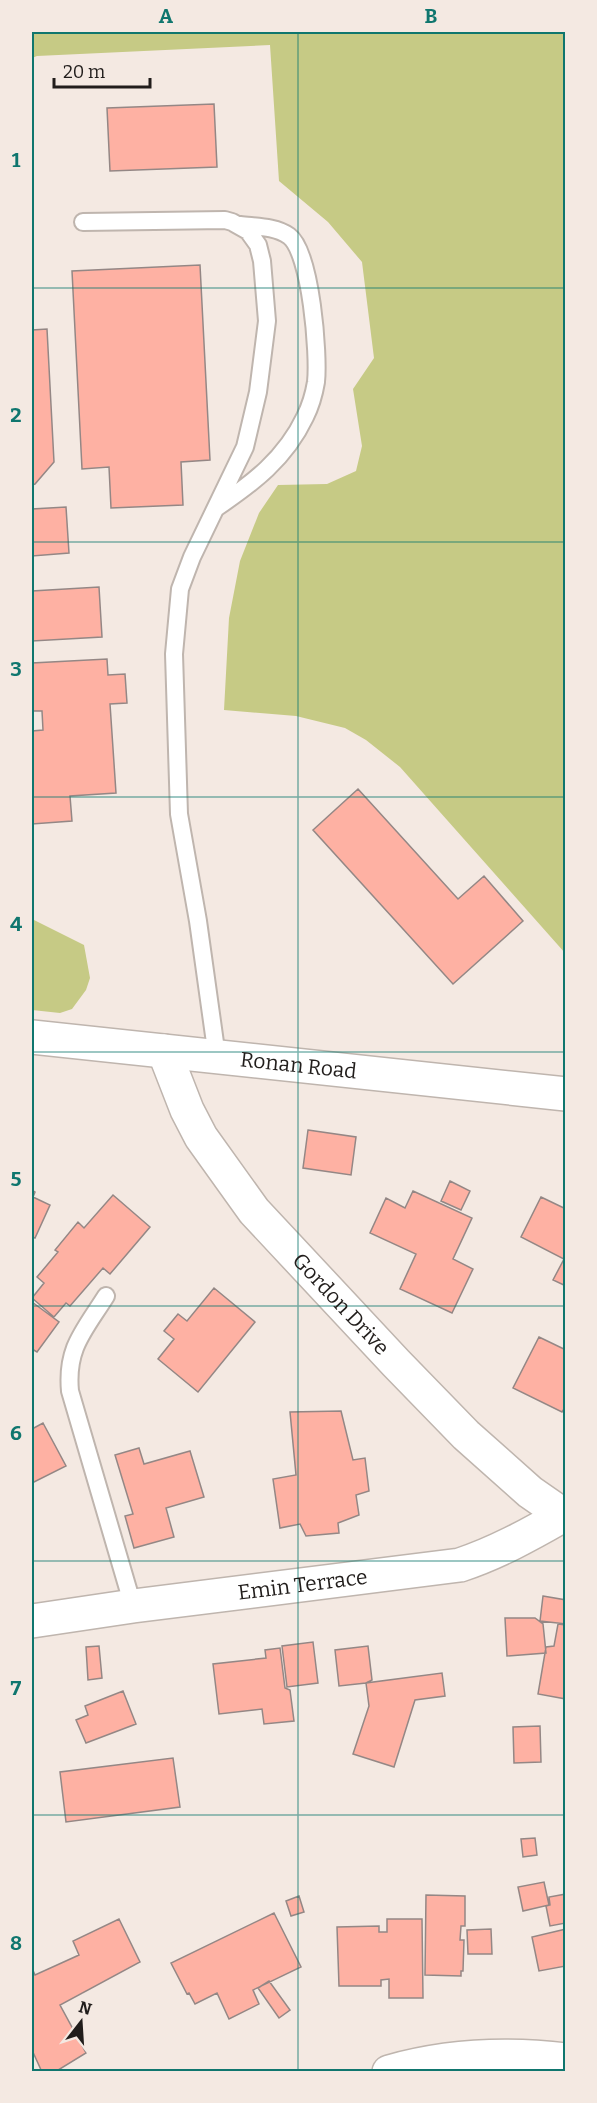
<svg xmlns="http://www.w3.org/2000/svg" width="597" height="2103" font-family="Bitter,serif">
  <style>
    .green { fill: #c6ca85 }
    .building { fill: #feb1a3; stroke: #948785; stroke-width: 1.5 }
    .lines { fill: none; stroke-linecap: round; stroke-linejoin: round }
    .service-casing { stroke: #bfb5ae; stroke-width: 20 }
    .minor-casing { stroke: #bfb5ae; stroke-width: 36 }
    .service { stroke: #fff; stroke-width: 16 }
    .minor { stroke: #fff; stroke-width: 33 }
    .grid { fill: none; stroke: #0f766e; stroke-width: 1.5; stroke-opacity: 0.55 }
    .labels { text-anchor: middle; stroke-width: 4.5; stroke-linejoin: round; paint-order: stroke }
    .street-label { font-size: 21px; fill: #211d1b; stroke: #f4e9e2 }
    .neatline { fill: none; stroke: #0f766e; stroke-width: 2 }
    .grid-label { font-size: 20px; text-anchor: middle; font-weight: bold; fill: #0f766e }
  </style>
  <rect width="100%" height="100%" fill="#f4e9e2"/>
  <path class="green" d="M 32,32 L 565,32 L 565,953 L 400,767 L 366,740 L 345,728 L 296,716 L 224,710 L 229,618 L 240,561 L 259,513 L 278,485 L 327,484 L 356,471 L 362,446 L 353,389 L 374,358 L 362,262 L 328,222 L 279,181 L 270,45 L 37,56 L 32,58 Z
    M 32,919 L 84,945 L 90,978 L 86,990 L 72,1009 L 60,1013 L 32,1010 Z"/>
  <path class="building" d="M 214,104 L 217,167 L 110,171 L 107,108 Z
    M 200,265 L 210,460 L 181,462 L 183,505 L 111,508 L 109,467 L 82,469 L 72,271 Z
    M 47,329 L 54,462 L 35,484 L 32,485 L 32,330 Z
    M 66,507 L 69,553 L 32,556 L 32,509 Z
    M 99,587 L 102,637 L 32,641 L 32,591 Z
    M 107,659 L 108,675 L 125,674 L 127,703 L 110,704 L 116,793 L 70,796 L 72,821 L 32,824 L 32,731 L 43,730 L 42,711 L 32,711 L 32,663 Z
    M 358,789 L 458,899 L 484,876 L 523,921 L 453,984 L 313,830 Z
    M 308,1130 L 356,1137 L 351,1175 L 303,1168 Z
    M 450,1181 L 470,1191 L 461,1210 L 441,1201 Z
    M 32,1190 L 35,1192 L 33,1197 L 50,1205 L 35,1238 L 32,1237 Z
    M 413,1191 L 472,1218 L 453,1259 L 473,1269 L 452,1313 L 400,1289 L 416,1254 L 370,1233 L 386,1198 L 405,1208 Z
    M 113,1195 L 150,1227 L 110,1274 L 103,1268 L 70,1306 L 66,1303 L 54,1317 L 32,1298 L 44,1283 L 37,1277 L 58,1252 L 55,1250 L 78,1222 L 84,1228 Z
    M 541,1197 L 566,1209 L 566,1286 L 553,1280 L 564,1259 L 521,1237 Z
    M 214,1288 L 255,1322 L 198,1392 L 158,1359 L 174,1339 L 164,1331 L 178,1314 L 187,1321 Z
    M 32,1302 L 59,1322 L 37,1352 L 32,1349 Z
    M 539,1337 L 566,1350 L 566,1406 L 562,1412 L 513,1388 Z
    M 341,1411 L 353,1460 L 365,1458 L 369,1491 L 356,1495 L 359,1515 L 338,1523 L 339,1533 L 306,1536 L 300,1524 L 280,1528 L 273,1479 L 296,1475 L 290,1412 Z
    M 43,1423 L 66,1466 L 32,1483 L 32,1429 Z
    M 139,1448 L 144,1464 L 190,1451 L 204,1497 L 166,1508 L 174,1537 L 134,1548 L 125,1516 L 133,1514 L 115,1455 Z
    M 543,1596 L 566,1600 L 566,1624 L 540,1621 Z
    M 505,1618 L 535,1618 L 543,1624 L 546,1653 L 507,1656 Z
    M 558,1624 L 566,1625 L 566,1699 L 538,1694 L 546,1647 L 554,1646 Z
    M 313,1642 L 318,1683 L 287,1687 L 282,1646 Z
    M 99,1646 L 102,1678 L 88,1680 L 86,1647 Z
    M 368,1646 L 372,1680 L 366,1683 L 339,1686 L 335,1650 Z
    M 280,1648 L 285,1688 L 290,1690 L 294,1721 L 264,1724 L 262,1709 L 219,1714 L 213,1664 L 266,1658 L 265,1650 Z
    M 442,1673 L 445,1696 L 415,1700 L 394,1767 L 353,1754 L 369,1706 L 366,1683 Z
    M 123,1691 L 136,1724 L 86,1743 L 76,1720 L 88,1715 L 85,1706 Z
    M 540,1726 L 541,1762 L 514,1763 L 513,1727 Z
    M 173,1758 L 180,1807 L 66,1822 L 60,1772 Z
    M 535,1838 L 537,1855 L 523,1857 L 521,1839 Z
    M 544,1882 L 549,1905 L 523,1911 L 518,1887 Z
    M 566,1894 L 566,1923 L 550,1926 L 546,1906 L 550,1905 L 549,1897 Z
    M 426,1895 L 465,1896 L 465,1926 L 461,1926 L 460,1940 L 464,1940 L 463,1971 L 461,1971 L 461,1976 L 425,1975 Z
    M 299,1896 L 304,1912 L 291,1916 L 286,1901 Z
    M 274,1913 L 301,1967 L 253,1990 L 259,2004 L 229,2019 L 217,1993 L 195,2004 L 189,1993 L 187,1994 L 171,1963 Z
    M 119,1919 L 140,1962 L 60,2005 L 86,2053 L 55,2072 L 42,2072 L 32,2050 L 32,1968 L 35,1975 L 79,1955 L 73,1941 Z
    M 387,1919 L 422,1919 L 423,1998 L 389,1998 L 389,1979 L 381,1980 L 381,1986 L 339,1986 L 337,1927 L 379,1926 L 379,1932 L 387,1932 Z
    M 491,1929 L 492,1954 L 468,1954 L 467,1930 Z
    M 566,1929 L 566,1966 L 539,1971 L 532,1937 Z
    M 269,1981 L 290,2010 L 279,2018 L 258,1988 Z"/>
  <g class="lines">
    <g class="service-casing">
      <path id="service" d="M 83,222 L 225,220 L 232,222 L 248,231 L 258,245 L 262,261 L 267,321 L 258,392 L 245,447 L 192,557 L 180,589 L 174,654 L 179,814 L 198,921 L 217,1057
        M 216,508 C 253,483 285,459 305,417 C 310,407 314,394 316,382 C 319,355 311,252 289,236 C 275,226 255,227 240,225
        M 106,1296 C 84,1331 66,1348 70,1391 L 133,1606"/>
    </g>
    <g class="minor-casing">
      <g id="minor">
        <path id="s1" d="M 32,1037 L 566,1094"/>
        <path id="s2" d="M 164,1051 L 187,1110 L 201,1137 L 254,1211 L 396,1363 L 466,1435 L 530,1492 L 566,1517"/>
        <path id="s3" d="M 32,1621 L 133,1606 L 460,1565 C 496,1553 529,1535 562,1516"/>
        <path d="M 389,2072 C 445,2056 507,2053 566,2060"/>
      </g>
    </g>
    <use href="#service" class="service"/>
    <use href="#minor" class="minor"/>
  </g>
  <path class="grid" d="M 298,32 L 298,2072M 32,288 L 566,288M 32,542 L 566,542M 32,797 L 566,797M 32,1052 L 566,1052M 32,1306 L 566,1306M 32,1561 L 566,1561M 32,1815 L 566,1815"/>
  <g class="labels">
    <g class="street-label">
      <text dy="7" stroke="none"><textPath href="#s1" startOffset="268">Ronan Road</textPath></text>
      <text dy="7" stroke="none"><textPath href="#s2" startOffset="312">Gordon Drive</textPath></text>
      <text dy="7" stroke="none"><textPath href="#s3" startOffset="273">Emin Terrace</textPath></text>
    </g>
  </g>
  <rect width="597" height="2103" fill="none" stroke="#f4e9e2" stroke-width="66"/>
  <g transform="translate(81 2022) rotate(17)" stroke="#f4e9e2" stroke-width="4.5" paint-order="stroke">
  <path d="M0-4.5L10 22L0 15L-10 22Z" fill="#211d1b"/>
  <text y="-9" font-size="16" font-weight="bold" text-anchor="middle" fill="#211d1b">N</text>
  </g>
  <path d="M54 78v9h96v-9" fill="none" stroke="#211d1b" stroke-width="3"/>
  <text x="63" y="78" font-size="18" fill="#211d1b" stroke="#f4e9e2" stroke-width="4.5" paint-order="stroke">20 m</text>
  <rect x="33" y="33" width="531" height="2037" class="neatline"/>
  <g class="grid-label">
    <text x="166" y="23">A</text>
    <text x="431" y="23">B</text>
    <text x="16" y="167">1</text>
    <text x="16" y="422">2</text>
    <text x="16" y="676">3</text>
    <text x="16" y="931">4</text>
    <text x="16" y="1186">5</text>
    <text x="16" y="1440">6</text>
    <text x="16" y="1695">7</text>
    <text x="16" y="1950">8</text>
  </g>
</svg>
